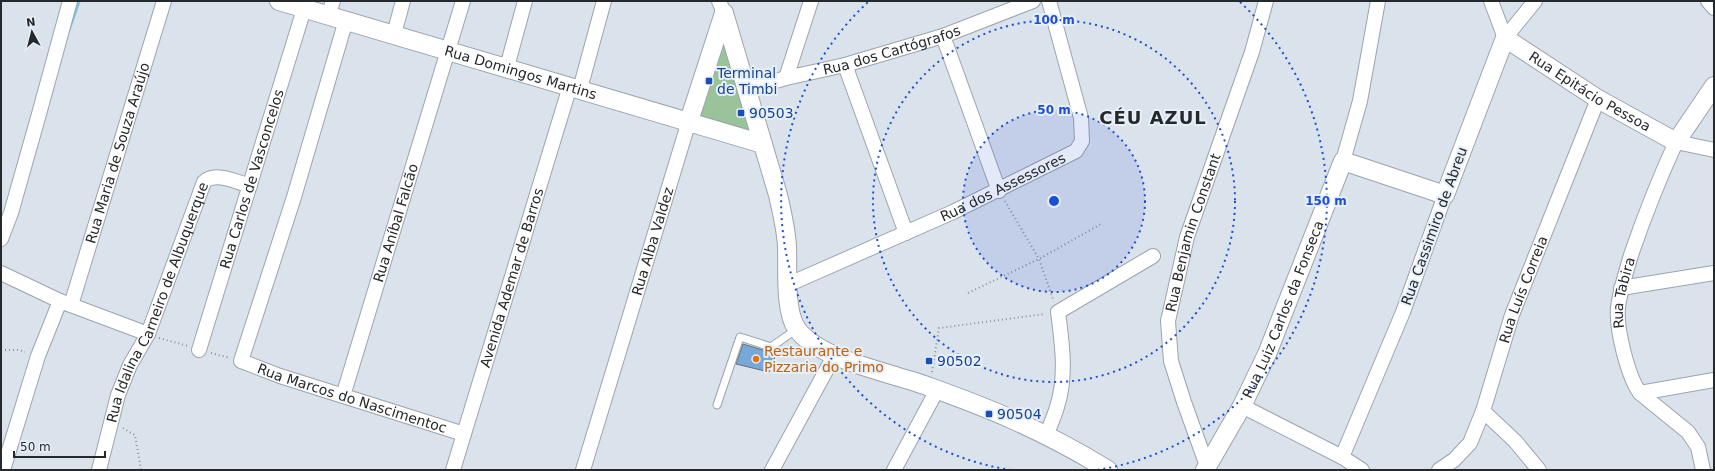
<svg xmlns="http://www.w3.org/2000/svg" width="1715" height="471" font-family="'DejaVu Sans',sans-serif">
  <style>
    .green { fill: #9ac399 }
    .lines { fill: none; stroke-linecap: round; stroke-linejoin: round }
    .stream { stroke: #7bc3e8; stroke-width: 3.5 }
    .building { fill: #77a8da; stroke: #686f77 }
    .service-casing { stroke: #9ca4ac; stroke-width: 9 }
    .minor-casing { stroke: #9ca4ac; stroke-width: 16 }
    .tertiary-casing { stroke: #9ca4ac; stroke-width: 20 }
    .path { stroke: #8c9298; stroke-width: 2; stroke-dasharray: 1 3; stroke-linecap: butt }
    .service { stroke: #fff; stroke-width: 7 }
    .minor { stroke: #fff; stroke-width: 14 }
    .tertiary { stroke: #fff; stroke-width: 18 }
    .ring { fill: none; stroke: #1d4ed8; stroke-width: 2; stroke-dasharray: 2 4 }
    .transit-dot { fill: #1a4fb4; stroke: #e7eff8; stroke-width: 1.5 }
    .food-dot { fill: #e8710a; stroke: #e7eff8; stroke-width: 1.5 }
    .labels { text-anchor: middle; stroke-width: 4; stroke-linejoin: round; paint-order: stroke }
    .street-label { font-size: 14px; fill: #26292c; stroke: #e7eff8 }
    .transit-label { font-size: 14px; fill: #164399; stroke: #e7eff8; text-anchor: start }
    .food-label { font-size: 14px; fill: #c56008; stroke: #e7eff8; text-anchor: start }
    .district-label { font-size: 18px; font-weight: bold; letter-spacing: 1px; fill: #26292c; stroke: #e7eff8 }
    .centre { fill: #1d4ed8; stroke: #e7eff8; stroke-width: 2 }
    .ring-label { font-size: 12px; text-anchor: middle; font-weight: bold; fill: #1d4ed8; stroke: #e7eff8; stroke-width: 4; stroke-linejoin: round; paint-order: stroke }
  </style>
  <rect width="100%" height="100%" fill="#dae2eb"/>
  <path class="green" d="M 724,13 L 763,144 L 689,121 Z"/>
  <g class="lines">
    <path class="stream" d="M 68,32 L 79,1"/>
  </g>
  <path class="building" d="M 743,344 L 776,354 L 769,372 L 736,364 Z"/>
  <g class="lines">
    <g class="service-casing">
      <path id="service" d="M 717,405 L 740,337 L 771,347 L 797,329"/>
    </g>
    <g class="minor-casing">
      <g id="minor">
        <path d="M 719,1 L 724,13"/>
        <path d="M 1491,1 L 1505,38"/>
        <path d="M 1708,1 L 1714,8"/>
        <path d="M 328,16 L 333,1"/>
        <path id="s1" d="M 346,20 L 294,197 L 241,361 L 280,376 L 464,434"/>
        <path d="M 394,34 L 403,1"/>
        <path d="M 943,36 L 999,191"/>
        <path d="M 1505,38 L 1535,1"/>
        <path d="M 845,65 L 906,233"/>
        <path d="M 507,67 L 525,1"/>
        <path d="M 786,78 L 811,1"/>
        <path d="M 580,89 L 604,1"/>
        <path id="s2" d="M 748,89 L 786,78 L 845,65 L 943,36 L 1033,1"/>
        <path d="M 1343,161 L 1360,101 L 1378,1"/>
        <path d="M 1,239 L 11,213 L 39,114 L 70,1"/>
        <path d="M 1,273 L 60,301 L 148,334"/>
        <path id="s3" d="M 787,285 L 953,212 L 1076,151 L 1082,141 L 1081,118 L 1049,1"/>
        <path d="M 1621,288 L 1714,273"/>
        <path id="s4" d="M 71,305 L 164,1"/>
        <path id="s5" d="M 199,350 L 304,9"/>
        <path d="M 1640,393 L 1714,380"/>
        <path id="s6" d="M 343,396 L 463,1"/>
        <path d="M 1242,406 L 1342,457 L 1362,470"/>
        <path d="M 1483,411 L 1515,441 L 1539,470"/>
        <path d="M 1046,436 C 1050,426 1054,417 1057,407 C 1067,376 1062,343 1058,312 L 1153,256"/>
        <path d="M 1342,457 L 1403,312 L 1445,195"/>
        <path id="s7" d="M 1207,466 L 1184,402 L 1171,361 L 1168,321 L 1187,237 L 1252,52 L 1266,1"/>
        <path d="M 3,470 L 38,356 L 60,301"/>
        <path id="s8" d="M 99,470 L 118,395 L 130,365 L 148,334 L 204,182 C 215,171 237,182 250,186"/>
        <path id="s9" d="M 453,470 L 570,86"/>
        <path id="s10" d="M 583,470 L 689,121"/>
        <path d="M 772,470 L 834,356"/>
        <path d="M 894,470 L 937,390"/>
        <path id="s11" d="M 1439,470 L 1454,460 L 1470,443 L 1483,411 L 1512,315 L 1598,99"/>
        <path id="s12" d="M 1703,470 L 1698,447 L 1688,432 L 1640,393 C 1628,377 1616,329 1618,308 C 1620,290 1626,273 1631,255 C 1644,217 1659,179 1676,142 L 1714,150"/>
      </g>
    </g>
    <g class="tertiary-casing">
      <g id="tertiary">
        <path id="s13" d="M 279,1 L 763,144"/>
        <path d="M 724,13 L 778,195 C 782,212 786,229 787,246 C 788,268 784,311 797,329 C 820,361 894,373 930,387 C 957,397 985,407 1011,419 C 1045,434 1077,451 1108,470"/>
        <path d="M 689,121 L 724,13"/>
        <path id="s14" d="M 1205,470 L 1242,406 L 1267,354 L 1343,161 L 1445,195 L 1505,38 L 1598,99 L 1676,142 L 1714,86"/>
      </g>
    </g>
    <path class="path" d="M 1005,201 L 1039,259 L 1053,299
      M 968,293 L 1039,259 L 1101,224
      M 159,338 L 188,346
      M 1,350 L 19,350 L 25,352
      M 211,353 L 230,358
      M 932,372 L 939,328 L 1045,314
      M 123,428 L 135,435 L 141,470"/>
    <use href="#service" class="service"/>
    <use href="#minor" class="minor"/>
    <use href="#tertiary" class="tertiary"/>
  </g>
  <circle cx="1054" cy="201" r="91" fill="#1d4ed8" fill-opacity=".12"/>
  <g class="ring">
    <circle cx="1054" cy="201" r="91"/>
    <circle cx="1054" cy="201" r="181"/>
    <path d="M1011 470A272 272 0 0 1 868 2M1240 2A272 272 0 0 1 1097 470"/>
  </g>
  <g class="transit-dot">
    <rect x="705" y="77" width="8" height="8" rx="2"/>
    <rect x="737" y="109" width="8" height="8" rx="2"/>
    <rect x="925" y="357" width="8" height="8" rx="2"/>
    <rect x="985" y="410" width="8" height="8" rx="2"/>
  </g>
  <circle class="food-dot" cx="756" cy="359" r="4"/>
  <g class="labels">
    <g class="street-label">
      <text dy="5" stroke="none"><textPath href="#s2" startOffset="149">Rua dos Cartógrafos</textPath></text>
      <text dy="5" stroke="none"><textPath href="#s13" startOffset="252">Rua Domingos Martins</textPath></text>
      <text dy="5" stroke="none"><textPath href="#s14" startOffset="715">Rua Epitácio Pessoa</textPath></text>
      <text dy="5" stroke="none"><textPath href="#s4" startOffset="159">Rua Maria de Souza Araújo</textPath></text>
      <text dy="5" stroke="none"><textPath href="#s5" startOffset="179">Rua Carlos de Vasconcelos</textPath></text>
      <text dy="5" stroke="none"><textPath href="#s3" startOffset="237">Rua dos Assessores</textPath></text>
      <text dy="5" stroke="none"><textPath href="#s6" startOffset="181">Rua Aníbal Falcão</textPath></text>
      <text transform="translate(1434 226) rotate(-70)" y="5">Rua Cassimiro de Abreu</text>
      <text dy="5" stroke="none"><textPath href="#s7" startOffset="243">Rua Benjamin Constant</textPath></text>
      <text dy="5" stroke="none"><textPath href="#s10" startOffset="239">Rua Alba Valdez</textPath></text>
      <text dy="5" stroke="none"><textPath href="#s9" startOffset="201">Avenida Ademar de Barros</textPath></text>
      <text dy="5" stroke="none"><textPath href="#s11" startOffset="204">Rua Luís Correia</textPath></text>
      <text dy="5" stroke="none"><textPath href="#s12" startOffset="208">Rua Tabira</textPath></text>
      <text dy="5" stroke="none"><textPath href="#s8" startOffset="178">Rua Idalina Carneiro de Albuquerque</textPath></text>
      <text dy="5" stroke="none"><textPath href="#s14" startOffset="179">Rua Luiz Carlos da Fonseca</textPath></text>
      <text dy="5" stroke="none"><textPath href="#s1" startOffset="474">Rua Marcos do Nascimentoc</textPath></text>
    </g>
    <g class="transit-label">
      <text x="717" y="78">Terminal<tspan x="717" dy="16">de Timbi</tspan></text>
      <text x="749" y="118">90503</text>
      <text x="937" y="366">90502</text>
      <text x="997" y="419">90504</text>
    </g>
    <g class="food-label">
      <text x="764" y="356">Restaurante e<tspan x="764" dy="16">Pizzaria do Primo</tspan></text>
    </g>
    <g class="district-label">
      <text x="1153" y="124">CÉU AZUL</text>
    </g>
  </g>
  <circle cx="1054" cy="201" r="6" class="centre"/>
  <g class="ring-label">
    <text x="1054" y="24">100 m</text>
    <text x="1054" y="114">50 m</text>
    <text x="1326" y="205">150 m</text>
  </g>
  <rect width="1715" height="471" fill="none" stroke="#26292c" stroke-width="4"/>
  <g transform="translate(32 32) rotate(353)" stroke="#e7eff8" stroke-width="3" paint-order="stroke">
  <path d="M0-3L7 15L0 10L-7 15Z" fill="#26292c"/>
  <text y="-6" font-size="11" font-weight="bold" text-anchor="middle" fill="#26292c">N</text>
  </g>
  <path d="M14 451v6h91v-6" fill="none" stroke="#26292c" stroke-width="2"/>
  <text x="20" y="451" font-size="12" fill="#26292c" stroke="#e7eff8" stroke-width="3" paint-order="stroke">50 m</text>
</svg>
